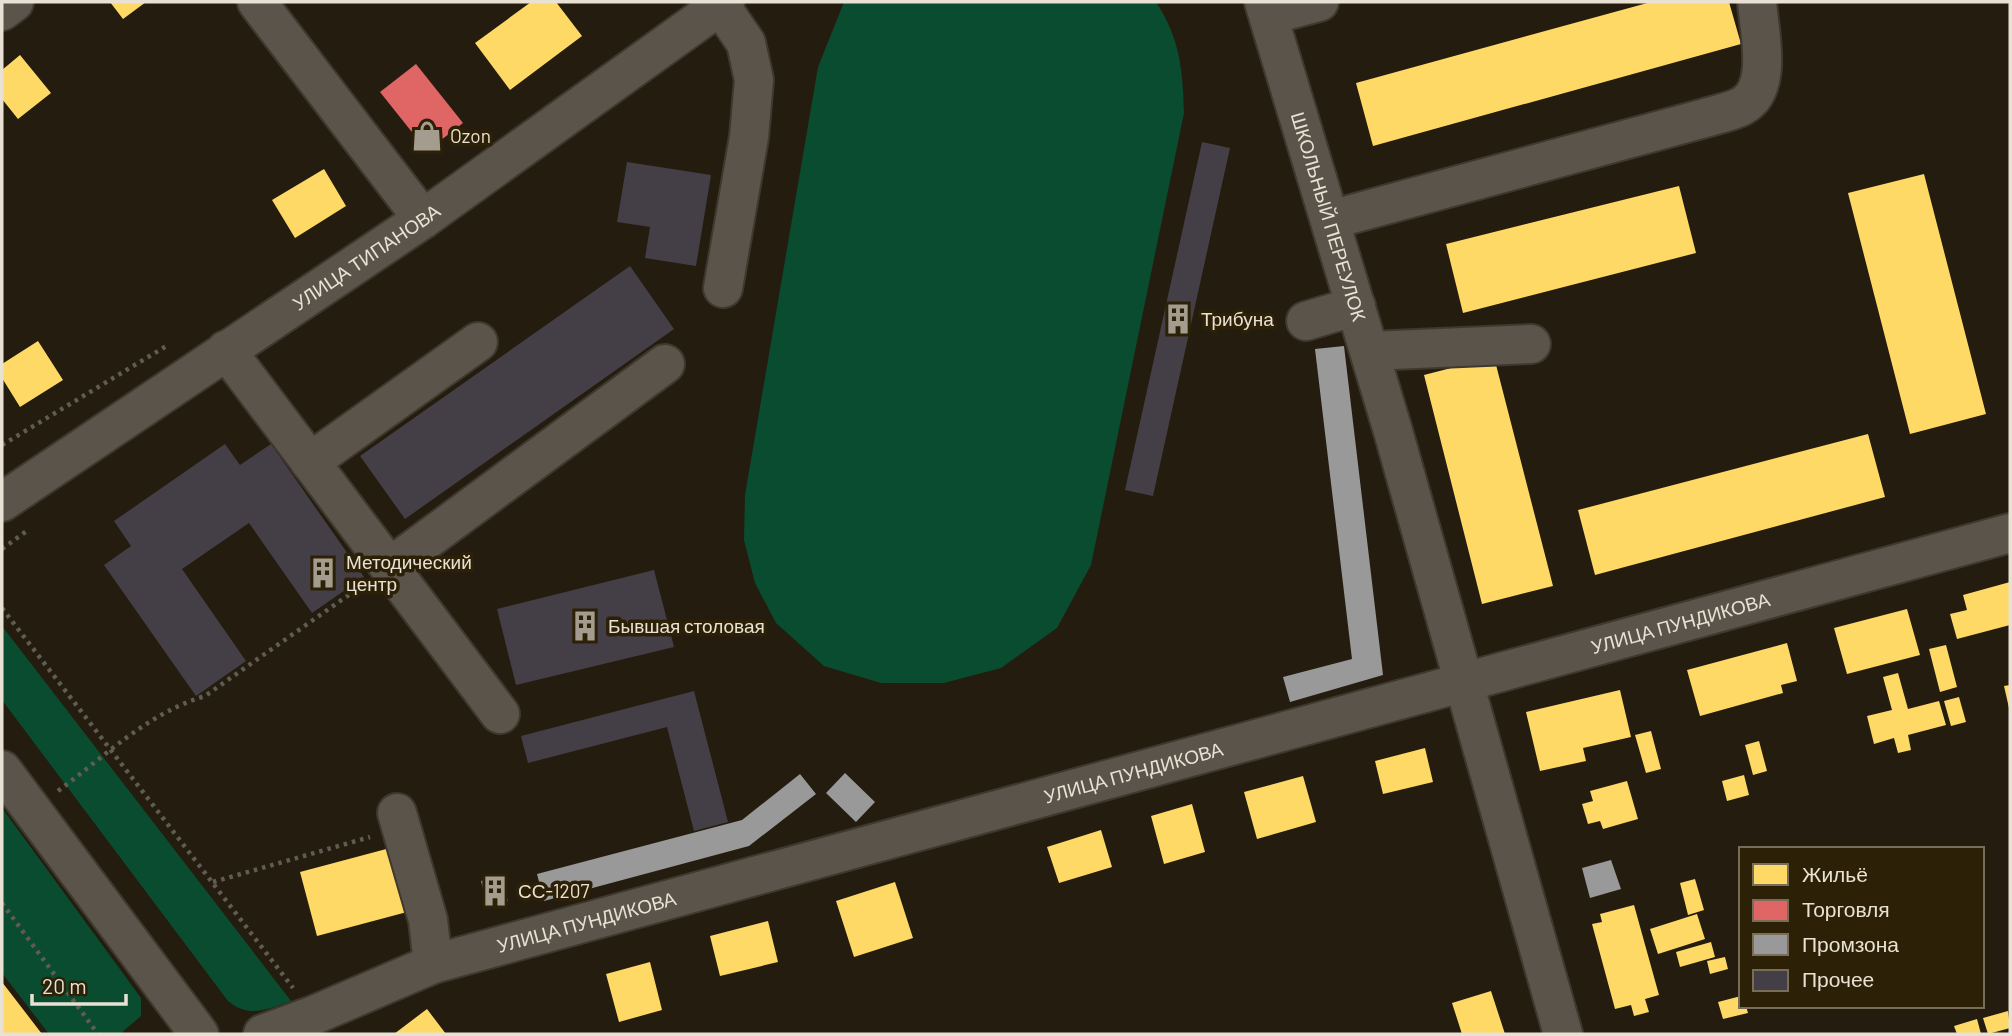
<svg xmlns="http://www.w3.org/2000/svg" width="2012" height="1036" font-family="Barlow,sans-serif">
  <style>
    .green { fill: #0a4c2f }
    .homes { fill: #ffd966 }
    .shops { fill: #e06666 }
    .industry { fill: #999 }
    .building { fill: #443e47 }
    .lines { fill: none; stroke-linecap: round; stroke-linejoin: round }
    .minor-casing { stroke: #3e382e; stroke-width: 42 }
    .path { stroke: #615c53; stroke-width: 4.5; stroke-dasharray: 3.5 5; stroke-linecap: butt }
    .minor { stroke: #5a544a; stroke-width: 38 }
    .labels { text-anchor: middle; stroke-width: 7; stroke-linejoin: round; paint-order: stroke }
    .poi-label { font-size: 19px; fill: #e9e1d3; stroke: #2c2007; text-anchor: start }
    .street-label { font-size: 19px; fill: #e9e1d3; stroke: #2c2007 }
  </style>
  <rect width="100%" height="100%" fill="#241d0f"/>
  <path class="green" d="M 844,2 L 1156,2 C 1180,38 1183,71 1184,113 L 1091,565 L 1057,628 L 1001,668 L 944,683 L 881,683 L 824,666 L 776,623 L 755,583 L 744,540 L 745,495 L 818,67 Z
    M 2,626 L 291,1001 C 267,1009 250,1019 228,1001 L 2,700 Z
    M 2,808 L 141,998 L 141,1016 L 120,1034 L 49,1034 L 2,973 Z"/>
  <path class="homes" d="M 110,2 L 146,2 L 123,19 Z
    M 531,2 L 556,2 L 582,36 L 510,90 L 475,43 Z
    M 1651,2 L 1729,2 L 1741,44 L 1373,146 L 1356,83 Z
    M 20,55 L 51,93 L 18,119 L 2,99 L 2,70 Z
    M 324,169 L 346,206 L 295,238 L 272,200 Z
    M 1924,174 L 1986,414 L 1910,434 L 1848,193 Z
    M 1679,186 L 1696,253 L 1463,313 L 1446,244 Z
    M 38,341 L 63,380 L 20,407 L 2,378 L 2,364 Z
    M 1494,357 L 1553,586 L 1482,604 L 1424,375 Z
    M 1868,434 L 1885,497 L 1595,575 L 1578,510 Z
    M 2010,582 L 2010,625 L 1957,639 L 1950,614 L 1967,610 L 1963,595 Z
    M 1907,609 L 1920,655 L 1847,674 L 1834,628 Z
    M 1787,643 L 1797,681 L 1781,685 L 1783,693 L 1700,716 L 1687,670 Z
    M 1946,645 L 1957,687 L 1940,692 L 1929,649 Z
    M 1898,673 L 1908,709 L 1939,701 L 1946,725 L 1908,735 L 1911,750 L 1898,753 L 1894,738 L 1874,744 L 1867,716 L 1892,710 L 1883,677 Z
    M 2010,685 L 2010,708 L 2009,708 L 2004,686 Z
    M 1620,690 L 1631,737 L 1583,748 L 1586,761 L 1540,771 L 1526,712 Z
    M 1959,697 L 1966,722 L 1951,726 L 1944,701 Z
    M 1651,731 L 1661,769 L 1646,773 L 1635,735 Z
    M 1759,741 L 1767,771 L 1753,775 L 1745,745 Z
    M 1425,748 L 1433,782 L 1383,794 L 1375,761 Z
    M 1744,775 L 1749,795 L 1727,801 L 1722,781 Z
    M 1303,776 L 1316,822 L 1257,839 L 1244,792 Z
    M 1627,781 L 1638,819 L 1603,829 L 1600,821 L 1588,824 L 1582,804 L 1593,801 L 1590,791 Z
    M 1192,804 L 1205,852 L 1164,864 L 1151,816 Z
    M 1101,830 L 1112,867 L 1059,883 L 1047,847 Z
    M 390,848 L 407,912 L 317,936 L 300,872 Z
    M 1695,879 L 1704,910 L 1688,915 L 1680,883 Z
    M 895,882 L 913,938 L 854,957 L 836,901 Z
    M 1634,905 L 1659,995 L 1645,999 L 1649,1012 L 1634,1016 L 1631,1005 L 1615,1009 L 1592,924 L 1602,922 L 1600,914 Z
    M 1697,914 L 1705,939 L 1658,954 L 1650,929 Z
    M 768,921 L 778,962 L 720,976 L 710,936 Z
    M 1711,942 L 1715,957 L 1680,967 L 1676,952 Z
    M 1725,957 L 1728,969 L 1710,974 L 1707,961 Z
    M 650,962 L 662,1010 L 619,1022 L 606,974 Z
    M 2,982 L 42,1034 L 2,1034 Z
    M 1491,991 L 1505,1034 L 1462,1034 L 1452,1003 Z
    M 1741,996 L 1741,1006 L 1746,1006 L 1748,1013 L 1723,1019 L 1718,1002 Z
    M 427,1009 L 446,1034 L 394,1034 Z
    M 2008,1011 L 2010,1028 L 1988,1034 L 1983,1018 Z
    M 1977,1019 L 1981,1034 L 1957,1034 L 1954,1026 Z"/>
  <path class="shops" d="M 416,64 L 463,123 L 427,151 L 380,92 Z"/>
  <path class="industry" d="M 1344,346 L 1383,675 L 1290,702 L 1283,677 L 1352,659 L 1315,349 Z
    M 845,773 L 875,802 L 856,822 L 826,793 Z
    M 800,774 L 816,794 L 749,846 L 544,901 L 537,874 L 742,820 Z
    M 1611,860 L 1621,889 L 1590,898 L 1582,868 Z
    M 502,876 L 508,901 L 488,907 L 481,881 Z"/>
  <path class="building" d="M 1202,142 L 1230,148 L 1153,496 L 1125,490 Z
    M 627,162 L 711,175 L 696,266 L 645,258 L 650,227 L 617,222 Z
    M 630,266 L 674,329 L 405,519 L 360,456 Z
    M 225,444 L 240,465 L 271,444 L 364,577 L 312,613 L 249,523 L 182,569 L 246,661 L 196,696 L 104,565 L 131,546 L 114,521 Z
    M 654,570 L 674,647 L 516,685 L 497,609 Z
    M 694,691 L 728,822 L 694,831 L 667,727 L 528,763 L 521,736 Z"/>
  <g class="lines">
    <g class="minor-casing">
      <g id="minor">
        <path d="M 257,2 L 423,219"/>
        <path id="s1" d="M 1264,2 L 1393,431 L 1563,1034"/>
        <path d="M 720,5 L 746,43 L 754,80 L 749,137 L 723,288"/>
        <path d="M 2,11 L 14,2"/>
        <path d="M 1270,15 L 1319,2"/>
        <path d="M 1330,220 L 1705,118 C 1717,114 1731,112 1742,106 C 1774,89 1759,31 1757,2"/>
        <path d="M 1306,321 L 1356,306"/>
        <path d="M 226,350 L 500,714"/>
        <path d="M 1370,351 L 1531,344"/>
        <path d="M 310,462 L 478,342"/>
        <path id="s2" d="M 2,502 L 423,219 L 725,2"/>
        <path d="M 390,567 L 665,364"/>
        <path d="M 2,770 L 199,1034"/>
        <path d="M 397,813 L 428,920 L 433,964"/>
        <path id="s3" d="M 263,1034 L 314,1015 L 433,964 L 2010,533"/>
      </g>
    </g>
    <path class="path" d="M 2,445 L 168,345
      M 2,549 L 28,530
      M 2,608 L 293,988
      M 58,791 C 105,756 148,713 205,696 L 360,587
      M 213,882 L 370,837
      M 2,903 L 98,1034"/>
    <use href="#minor" class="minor"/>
  </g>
  <defs>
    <g id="shop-bare" transform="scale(2.415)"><path d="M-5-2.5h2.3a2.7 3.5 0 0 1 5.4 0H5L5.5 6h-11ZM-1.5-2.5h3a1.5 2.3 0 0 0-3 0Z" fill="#a49c8e" stroke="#2c2007" stroke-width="2.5" paint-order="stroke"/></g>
    <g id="building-bare" transform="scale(2.415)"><path d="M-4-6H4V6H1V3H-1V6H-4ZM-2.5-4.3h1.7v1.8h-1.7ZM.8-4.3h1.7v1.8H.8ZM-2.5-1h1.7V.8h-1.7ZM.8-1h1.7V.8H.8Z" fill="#a49c8e" stroke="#2c2007" stroke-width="2.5" paint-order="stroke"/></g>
  </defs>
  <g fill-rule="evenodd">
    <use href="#shop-bare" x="427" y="136"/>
    <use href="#building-bare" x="1178" y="319"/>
    <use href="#building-bare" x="323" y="573"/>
    <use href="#building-bare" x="585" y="626"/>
    <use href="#building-bare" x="495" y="891"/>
  </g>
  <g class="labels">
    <g class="poi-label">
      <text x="450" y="143">Ozon</text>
      <text x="1201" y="326">Трибуна</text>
      <text x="346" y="569">Методический<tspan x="346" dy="22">центр</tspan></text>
      <text x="608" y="633">Бывшая столовая</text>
      <text x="518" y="898">СС-1207</text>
    </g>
    <g class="street-label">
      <text dy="7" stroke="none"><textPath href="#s1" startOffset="224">ШКОЛЬНЫЙ ПЕРЕУЛОК</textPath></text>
      <text dy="7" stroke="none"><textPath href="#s2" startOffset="439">УЛИЦА ТИПАНОВА</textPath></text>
      <text dy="7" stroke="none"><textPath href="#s3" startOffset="1477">УЛИЦА ПУНДИКОВА</textPath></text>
      <text dy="7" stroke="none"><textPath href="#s3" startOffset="910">УЛИЦА ПУНДИКОВА</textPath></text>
      <text dy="7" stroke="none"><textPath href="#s3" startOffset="343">УЛИЦА ПУНДИКОВА</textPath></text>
    </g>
  </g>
  <rect width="2012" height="1036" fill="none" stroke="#e9e1d3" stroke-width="7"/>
  <rect x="1739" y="847" width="245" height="161" fill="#2c2007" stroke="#786d59" stroke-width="2"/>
  <rect x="1753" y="864" width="35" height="21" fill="#ffd966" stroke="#786d59" stroke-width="2"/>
  <text x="1802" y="882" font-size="21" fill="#e9e1d3">Жильё</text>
  <rect x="1753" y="900" width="35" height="21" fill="#e06666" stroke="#786d59" stroke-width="2"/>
  <text x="1802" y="917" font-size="21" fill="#e9e1d3">Торговля</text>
  <rect x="1753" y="934" width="35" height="21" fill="#999999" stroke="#786d59" stroke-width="2"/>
  <text x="1802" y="952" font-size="21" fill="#e9e1d3">Промзона</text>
  <rect x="1753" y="970" width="35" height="21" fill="#443e47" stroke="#786d59" stroke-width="2"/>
  <text x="1802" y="987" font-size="21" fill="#e9e1d3">Прочее</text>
  <path d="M32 994v10h94v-10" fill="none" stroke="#e9e1d3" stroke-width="3.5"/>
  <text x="42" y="994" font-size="21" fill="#e9e1d3" stroke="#2c2007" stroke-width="5" paint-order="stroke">20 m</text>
</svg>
